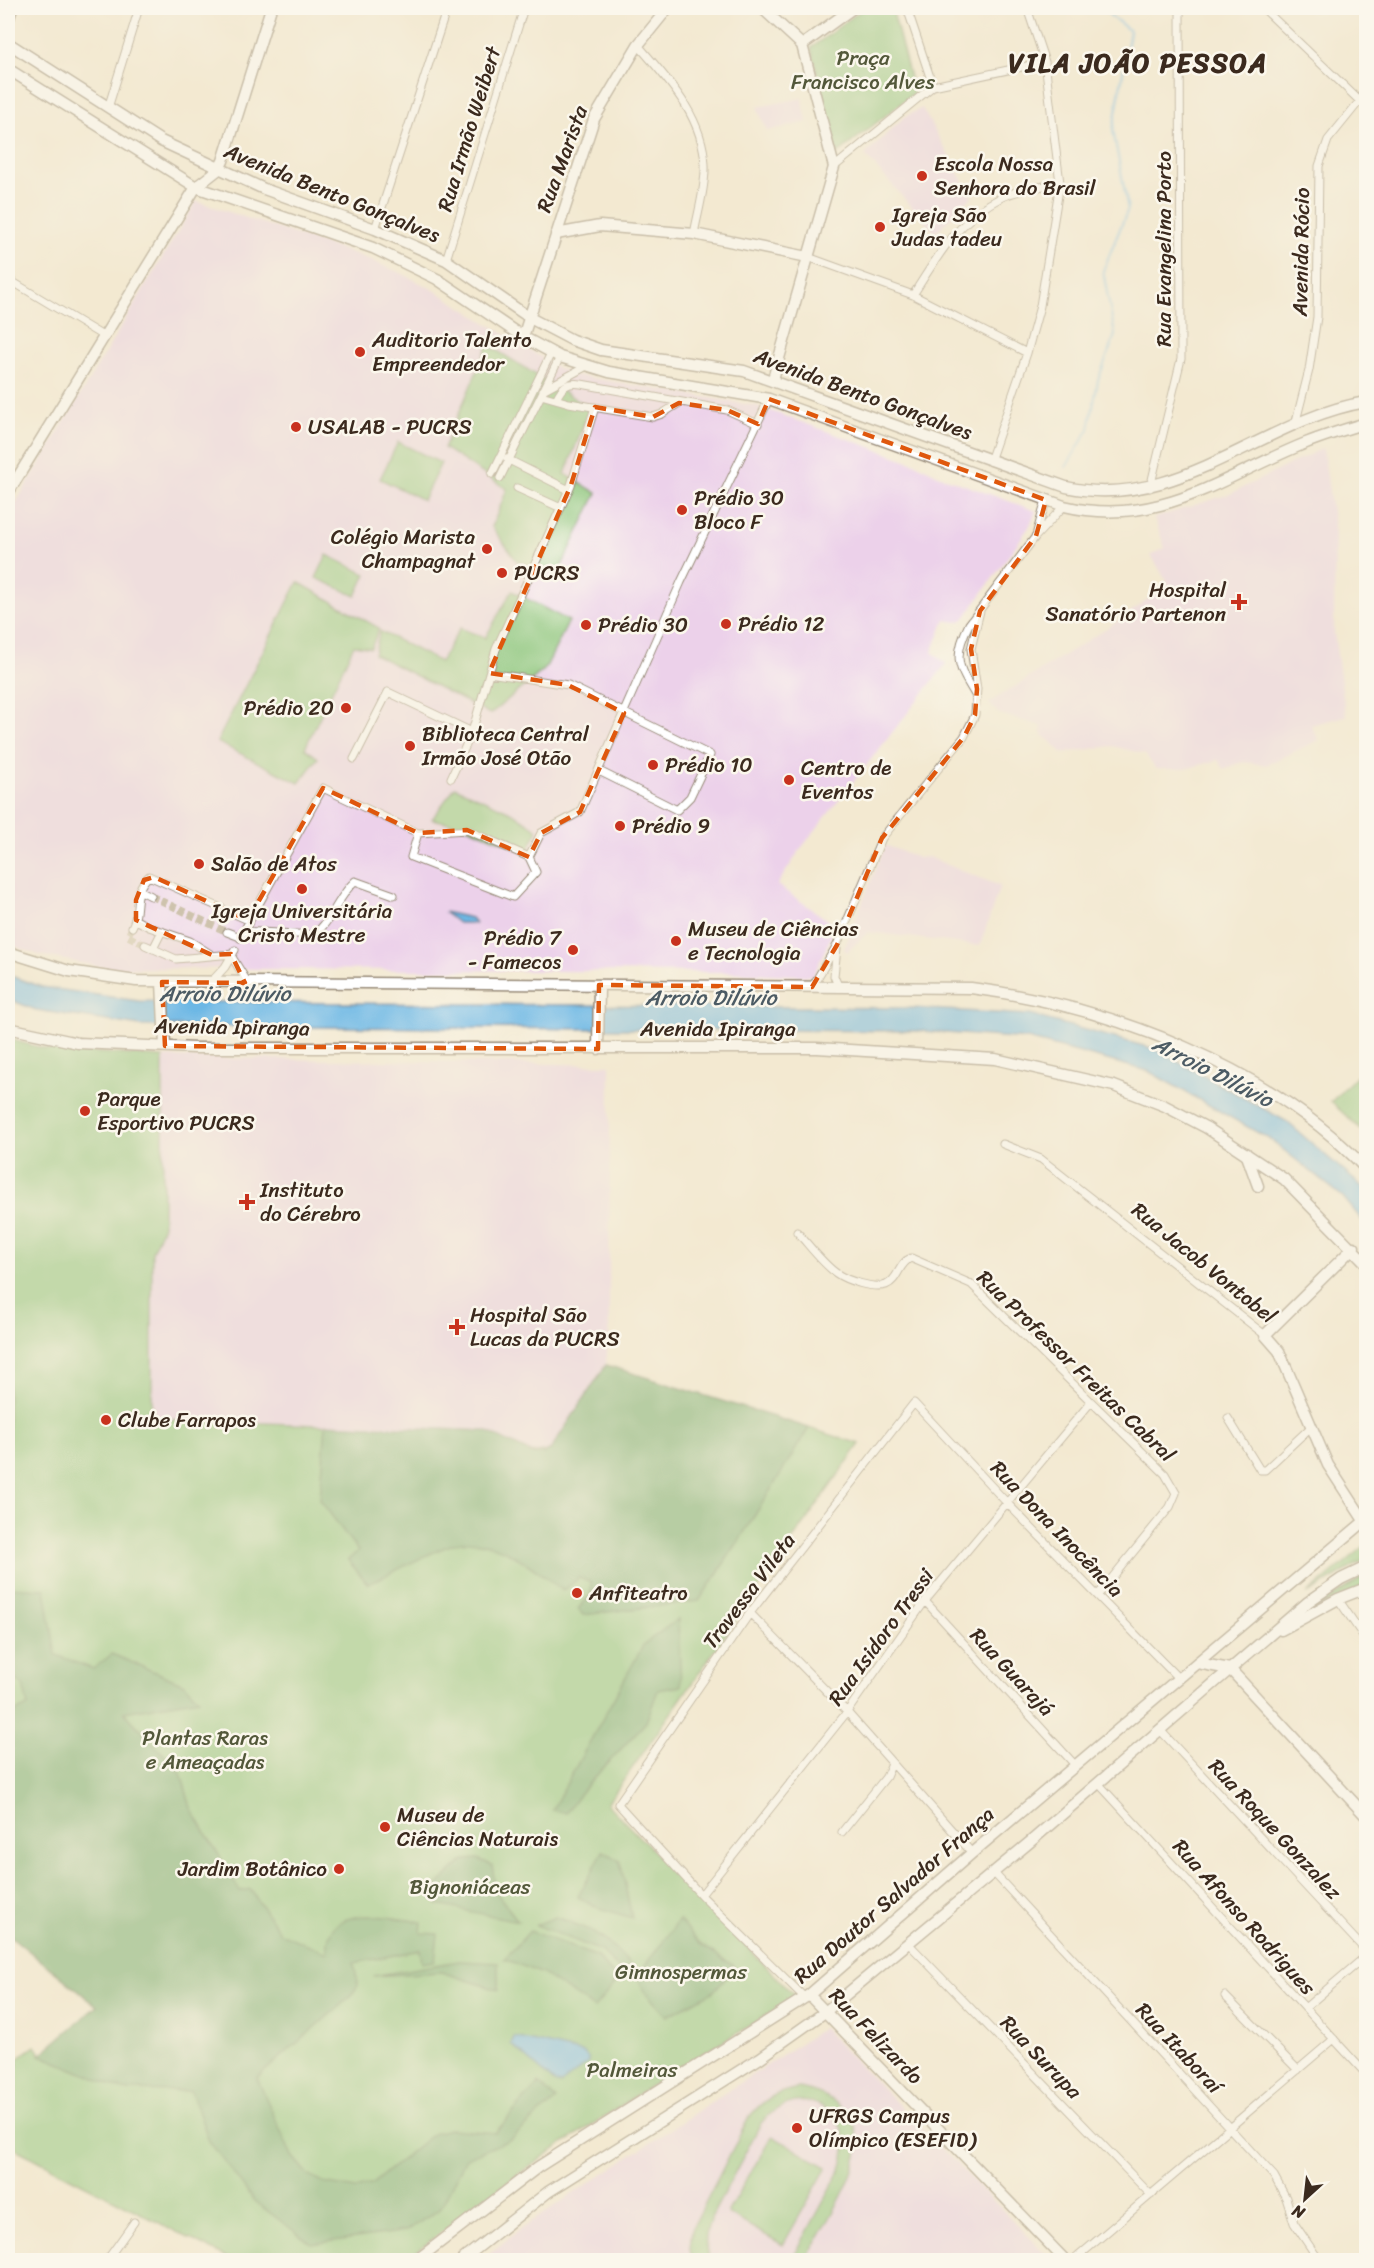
<svg xmlns="http://www.w3.org/2000/svg" width="1374" height="2268" font-family="Sriracha,sans-serif">
  <style>
    .built { fill: #ecd1ea }
    .green { fill: #8ac57a; stroke: #62784c; stroke-width: 1.5 }
    .forest { fill: #6faa6a; stroke: #556a44; stroke-width: 1.5 }
    .water { fill: #6cb7e5; stroke: #547082; stroke-width: 1.5 }
    .lines { fill: none; stroke-linecap: round; stroke-linejoin: round }
    .stream { stroke: #6cb7e5; stroke-width: 2 }
    .street-tunnel { stroke: #cec3ad; stroke-width: 7; stroke-dasharray: 7 3.5; stroke-linecap: butt }
    .street-casing { stroke: #978a78; stroke-width: 9 }
    .secondary-casing { stroke: #978a78; stroke-width: 13 }
    .primary-casing { stroke: #978a78; stroke-width: 13 }
    .street { stroke: #fff; stroke-width: 7 }
    .secondary { stroke: #fff; stroke-width: 10 }
    .primary { stroke: #fff; stroke-width: 10 }
    .marked { fill: none; stroke: #df570d; stroke-width: 4.5; stroke-dasharray: 12 8; stroke-linejoin: round }
    .poi-dot { fill: #c8321e; stroke: #fbf7ec; stroke-width: 2 }
    .labels { text-anchor: middle; stroke-width: 5; stroke-linejoin: round; paint-order: stroke }
    .park-label { font-size: 21px; fill: #53583a; stroke: #fbf7ec }
    .street-label { font-size: 21px; fill: #3b2a1e; stroke: #fbf7ec }
    .poi-label { font-size: 21px; fill: #3b2a1e; stroke: #fbf7ec; text-anchor: start }
    .water-label { font-size: 22px; font-style: italic; fill: #4c5b64; stroke: #fbf7ec }
    .district-label { font-size: 27px; font-weight: bold; letter-spacing: 1.5px; fill: #3b2a1e; stroke: #fbf7ec }
  </style>
  <rect width="100%" height="100%" fill="#fbf7ec"/>
  <filter id="ink" filterUnits="userSpaceOnUse"><feTurbulence type="fractalNoise" baseFrequency=".0167" numOctaves="2"/><feDisplacementMap in="SourceGraphic" scale="12" xChannelSelector="R" yChannelSelector="G"/><feConvolveMatrix kernelMatrix="1 2 1 2 8 2 1 2 1" color-interpolation-filters="sRGB"/></filter>
  <filter id="wash" filterUnits="userSpaceOnUse"><feTurbulence type="fractalNoise" baseFrequency=".008" numOctaves="4" result="noise"/><feDisplacementMap in="SourceGraphic" scale="24" xChannelSelector="R" yChannelSelector="G"/><feGaussianBlur stdDeviation="1.35" result="paint"/><feColorMatrix in="noise" values="0 0 0 0 0 0 0 0 0 0 0 0 0 0 0 0 0 1.4 0 .05"/><feComposite in="paint" operator="in"/></filter>
  <g filter="url(#wash)">
    <rect width="100%" height="100%" fill="#f3e9d1"/>
    <path class="built" d="M 802,98 L 807,122 L 767,131 L 757,107 Z
      M 922,108 L 972,197 L 935,233 L 865,155 L 904,117 Z
      M 196,201 L 355,254 L 401,273 L 434,290 L 560,369 L 575,375 L 757,406 L 917,464 L 940,476 L 1036,511 L 1029,527 L 964,619 L 958,622 L 945,620 L 932,652 L 946,664 L 802,847 L 777,885 L 836,926 L 813,976 L 724,972 L 107,968 L 39,955 L 8,944 L 8,516 Z
      M 1323,448 L 1335,533 L 1334,633 L 1346,716 L 1311,725 L 1319,740 L 1267,765 L 1242,762 L 1224,769 L 1218,760 L 1185,769 L 1156,769 L 1145,754 L 1112,746 L 1063,753 L 1041,733 L 1042,726 L 998,713 L 989,703 L 1121,619 L 1168,584 L 1151,555 L 1165,548 L 1154,518 L 1230,494 Z
      M 885,845 L 918,858 L 928,857 L 1000,886 L 980,946 L 868,932 L 847,952 L 844,949 Z
      M 8,1039 L 46,1049 L 163,1057 L 610,1065 L 609,1335 L 606,1365 L 551,1449 L 543,1454 L 533,1454 L 486,1431 L 151,1419 L 151,1252 Z
      M 823,2028 L 1052,2260 L 481,2260 L 523,2227 Z"/>
    <path class="green" d="M 864,8 L 892,8 L 914,93 L 837,154 L 811,48 Z
      M 488,345 L 590,408 L 565,474 L 597,493 L 558,574 L 517,561 L 492,527 L 507,489 L 444,448 Z
      M 398,442 L 441,463 L 423,500 L 380,479 Z
      M 327,555 L 366,574 L 356,596 L 316,578 Z
      M 298,582 L 379,628 L 371,648 L 354,645 L 305,748 L 318,758 L 299,783 L 217,742 Z
      M 512,591 L 569,621 L 545,669 L 490,714 L 374,654 L 380,631 L 440,662 L 460,628 L 485,638 Z
      M 455,787 L 513,813 L 538,830 L 527,852 L 467,827 L 432,819 Z
      M 8,1039 L 46,1049 L 163,1057 L 163,1226 L 152,1252 L 152,1419 L 486,1431 C 505,1441 531,1461 551,1449 L 606,1365 L 860,1444 L 607,1804 L 797,1998 L 678,2068 L 528,2167 L 405,2260 L 231,2260 L 8,2145 L 8,2105 L 12,2097 L 17,2059 L 35,2046 L 41,2055 L 97,2006 L 8,1934 Z
      M 1366,1066 L 1366,1134 L 1331,1102 Z
      M 1366,1545 L 1366,1559 L 1307,1594 Z
      M 1366,1575 L 1366,1585 L 1311,1611 Z
      M 799,2088 C 833,2094 865,2117 857,2156 C 851,2187 821,2232 806,2260 L 792,2260 L 841,2169 C 861,2111 800,2077 761,2123 L 710,2220 C 705,2235 704,2245 709,2260 L 692,2260 L 690,2248 L 692,2229 L 749,2117 C 764,2099 776,2092 799,2088 Z
      M 772,2136 L 827,2167 L 783,2245 L 727,2213 Z"/>
    <path class="forest" d="M 606,1365 L 809,1428 L 740,1539 L 699,1601 L 583,1615 L 578,1609 L 591,1594 L 591,1582 L 579,1578 L 563,1591 C 534,1568 501,1539 461,1542 C 447,1543 386,1576 368,1584 L 348,1560 L 358,1551 L 320,1500 L 326,1424 L 486,1431 L 533,1454 L 543,1454 L 551,1449 Z
      M 8,1587 L 45,1589 L 56,1655 L 93,1669 L 112,1654 L 184,1684 L 199,1699 L 124,1712 L 181,1773 L 191,1808 L 240,1891 L 250,1889 L 280,1933 L 327,1953 C 328,1948 327,1940 330,1934 C 341,1905 398,1919 422,1922 L 421,1933 L 438,1934 L 435,1961 L 422,1963 L 420,1950 L 354,1963 L 358,1985 L 351,1996 L 257,2078 L 292,2156 L 308,2175 L 323,2183 L 356,2189 L 372,2184 L 434,2133 L 450,2129 L 495,2133 L 539,2083 L 556,2100 L 511,2139 L 466,2158 L 440,2209 L 406,2231 L 312,2244 L 254,2201 L 209,2141 L 191,2091 L 123,2090 L 40,2055 L 97,2006 L 8,1934 L 8,1715 L 28,1706 L 23,1685 L 8,1674 Z
      M 678,1619 L 681,1686 L 658,1690 L 646,1722 L 581,1792 L 566,1813 L 552,1810 L 644,1644 Z
      M 603,1851 L 620,1861 L 632,1918 L 599,1908 L 578,1897 Z
      M 478,1859 L 492,1865 L 496,1892 L 518,1921 L 437,1905 L 438,1884 L 464,1860 Z
      M 555,1917 C 591,1928 607,1938 632,1967 L 623,1973 L 601,1951 L 536,1925 Z
      M 679,1920 L 700,1944 L 735,1967 L 713,1992 L 667,2016 L 644,1991 L 637,1976 Z
      M 530,1931 L 597,1957 L 618,1980 L 594,2008 L 543,1974 L 504,1959 Z
      M 459,1961 L 498,1963 L 498,1990 L 441,1972 L 373,1976 Z"/>
    <path class="water" d="M 444,912 L 471,918 L 475,923 L 458,923 Z
      M 8,975 L 42,987 L 139,1001 L 912,1008 L 1030,1015 L 1155,1049 L 1286,1121 L 1366,1190 L 1366,1225 L 1343,1197 L 1271,1140 L 1148,1071 L 1028,1039 L 920,1031 L 140,1026 L 36,1010 L 8,999 Z
      M 514,2037 L 584,2053 L 588,2058 L 588,2063 L 561,2084 L 555,2083 L 511,2044 Z"/>
    <g class="lines">
      <path class="stream" d="M 1066,467 L 1089,429 L 1098,380 L 1115,335 L 1103,271 L 1128,209 L 1113,130 L 1130,31 L 1101,8"/>
    </g>
  </g>
  <g filter="url(#ink)">
    <g class="lines">
      <path class="street-tunnel" d="M 151,896 L 227,932
        M 132,927 L 128,936 L 145,945"/>
      <g class="street-casing">
        <path id="street" d="M 907,8 L 933,86
          M 1263,8 L 1366,107
          M 638,45 C 668,80 703,116 705,165 C 706,186 698,212 694,234
          M 108,108 L 139,8
          M 834,167 L 933,86 L 1045,62
          M 375,229 L 447,8
          M 808,257 L 913,295 L 1027,353
          M 446,260 L 524,8
          M 8,279 L 103,336
          M 913,295 C 937,257 959,218 1002,197 C 1019,189 1042,187 1060,183
          M 543,390 L 585,367
          M 541,395 L 569,403 L 653,417 L 662,414 L 679,403
          M 556,399 C 562,387 566,382 581,384 L 727,410 L 758,424
          M 1295,425 L 1309,370 L 1317,317 L 1319,166 L 1328,140 L 1366,93
          M 507,459 L 569,490
          M 990,461 L 1027,353 L 1040,306 L 1060,183 L 1045,62 L 1027,8
          M 492,474 L 551,353
          M 500,478 L 560,357
          M 517,488 L 561,508
          M 1150,488 L 1181,359 L 1180,8
          M 1037,532 L 1046,500
          M 489,673 L 568,685 L 710,755 L 690,797 L 677,810 L 599,771
          M 977,698 C 958,667 952,658 969,624 L 1036,536 L 1064,506
          M 354,759 L 388,692 L 472,732
          M 451,778 L 472,732 L 496,649 L 571,485 L 595,407
          M 529,857 L 536,872 L 513,897 L 411,857 L 418,833 L 467,830 L 529,857 L 541,833 L 580,812 L 681,582 L 769,399
          M 139,890 L 151,896
          M 136,920 L 149,927 L 190,941 L 212,955
          M 132,927 C 141,911 131,892 149,876 L 248,920
          M 243,931 L 313,935 C 332,922 338,896 355,881 L 394,895
          M 227,932 L 240,937
          M 240,938 L 323,788 L 418,833
          M 145,945 L 176,959 L 233,954
          M 837,948 L 834,976 L 839,988
          M 153,949 L 162,931
          M 232,957 L 248,983
          M 212,981 L 225,967 L 235,950
          M 812,987 L 837,945 L 882,838 L 964,737 L 975,715 L 977,689 L 971,649 L 980,611
          M 1003,1144 L 1041,1159 L 1265,1335
          M 797,1232 C 809,1245 822,1263 836,1273 C 847,1281 874,1289 886,1285 C 899,1280 898,1263 911,1258 L 971,1284 L 1165,1474 L 1176,1493 L 1170,1507 L 1098,1595
          M 1228,1418 L 1260,1470 L 1265,1470 L 1311,1427
          M 1338,1599 L 1366,1640
          M 925,1601 L 1076,1766
          M 750,1613 L 847,1712 L 972,1853
          M 1160,1730 L 1366,1951
          M 1098,1783 L 1366,2074
          M 842,1832 L 886,1777 L 892,1763
          M 993,1872 L 1274,2176 L 1286,2198 L 1294,2223 L 1319,2260
          M 701,1895 L 847,1712 L 925,1601 L 1091,1402
          M 908,1943 L 1151,2195
          M 1225,1996 L 1298,2070
          M 805,1998 L 701,1895 L 618,1804 L 750,1613 L 914,1403 L 1007,1503 L 1178,1678
          M 1305,2008 L 1366,1956
          M 8,2053 L 14,2064
          M 8,2090 L 9,2091
          M 107,2260 L 134,2222
          M 1074,2260 L 1334,2039"/>
      </g>
      <g class="secondary-casing">
        <path id="secondary" d="M 762,8 L 802,45 L 834,167 L 773,379
          M 8,22 L 12,8
          M 802,45 L 853,8
          M 556,234 L 600,226 L 694,234 L 808,257
          M 523,337 L 594,119 L 638,45 L 668,8
          M 8,493 L 196,187 L 219,169 L 223,161 L 271,8
          M 8,952 L 69,971 L 136,981 L 971,988 C 1109,1006 1269,1066 1366,1169
          M 162,982 L 165,1046
          M 8,1028 L 78,1043 L 195,1048 L 817,1048 L 995,1059 L 1114,1086 L 1165,1106 L 1207,1128 L 1284,1179 L 1366,1263
          M 598,1049 L 599,985
          M 1246,1153 L 1258,1186
          M 1354,1247 L 1265,1335 L 1279,1351 L 1328,1465 L 1365,1522
          M 1281,1630 L 1338,1599 L 1366,1588
          M 1197,1663 L 1230,1669 L 1366,1816
          M 809,1995 L 1065,2260
          M 8,2259 L 11,2260"/>
      </g>
      <g class="primary-casing">
        <path id="primary" d="M 8,43 L 161,141 L 264,189 L 375,229 L 446,260 L 530,318 L 572,340 L 601,350 L 744,371 L 1066,487 C 1178,512 1262,419 1366,402
          M 8,69 L 196,187 L 373,248 L 437,279 L 523,337 L 560,357 L 609,372 L 769,399 L 1064,506 C 1159,529 1223,476 1306,443 C 1326,435 1346,429 1366,423
          M 417,2260 L 538,2167 L 809,1995 L 972,1853 L 1366,1520
          M 462,2260 L 548,2192 L 760,2058 L 825,2012 L 1030,1842 L 1308,1602 L 1341,1579 L 1366,1567"/>
      </g>
      <use href="#street" class="street"/>
      <use href="#secondary" class="secondary"/>
      <use href="#primary" class="primary"/>
    </g>
  </g>
  <path d="M0 0H1374V2268H0ZM 769,399 L 1046,500 L 1036,536 L 980,611 L 971,649 L 977,689 L 975,715 L 964,737 L 882,838 L 837,945 L 812,987 L 599,985 L 598,1049 L 165,1046 L 162,982 L 245,983 L 231,954 L 212,955 L 136,920 L 136,900 L 144,880 L 154,877 L 248,920 L 323,788 L 418,833 L 467,830 L 529,857 L 541,833 L 580,812 L 624,713 L 568,685 L 489,673 L 571,485 L 595,407 L 653,417 L 679,403 L 727,410 L 758,424 Z" fill="#f3e9d1" fill-opacity=".55" fill-rule="evenodd"/>
  <path class="marked" d="M 769,399 L 1046,500 L 1036,536 L 980,611 L 971,649 L 977,689 L 975,715 L 964,737 L 882,838 L 837,945 L 812,987 L 599,985 L 598,1049 L 165,1046 L 162,982 L 245,983 L 231,954 L 212,955 L 136,920 L 136,900 L 144,880 L 154,877 L 248,920 L 323,788 L 418,833 L 467,830 L 529,857 L 541,833 L 580,812 L 624,713 L 568,685 L 489,673 L 571,485 L 595,407 L 653,417 L 679,403 L 727,410 L 758,424 Z"/>
  <g class="poi-dot">
    <circle cx="922" cy="176" r="6"/>
    <circle cx="880" cy="227" r="6"/>
    <circle cx="360" cy="352" r="6"/>
    <circle cx="296" cy="427" r="6"/>
    <circle cx="682" cy="510" r="6"/>
    <circle cx="487" cy="549" r="6"/>
    <circle cx="502" cy="573" r="6"/>
    <path d="M1236 593h6v6h6v6h-6v6h-6v-6h-6v-6h6z"/>
    <circle cx="726" cy="624" r="6"/>
    <circle cx="586" cy="625" r="6"/>
    <circle cx="346" cy="708" r="6"/>
    <circle cx="410" cy="746" r="6"/>
    <circle cx="653" cy="765" r="6"/>
    <circle cx="789" cy="780" r="6"/>
    <circle cx="620" cy="826" r="6"/>
    <circle cx="199" cy="864" r="6"/>
    <circle cx="302" cy="889" r="6"/>
    <circle cx="676" cy="941" r="6"/>
    <circle cx="573" cy="950" r="6"/>
    <circle cx="85" cy="1111" r="6"/>
    <path d="M244 1193h6v6h6v6h-6v6h-6v-6h-6v-6h6z"/>
    <path d="M454 1318h6v6h6v6h-6v6h-6v-6h-6v-6h6z"/>
    <circle cx="106" cy="1420" r="6"/>
    <circle cx="577" cy="1593" r="6"/>
    <circle cx="385" cy="1827" r="6"/>
    <circle cx="339" cy="1869" r="6"/>
    <circle cx="797" cy="2128" r="6"/>
  </g>
  <g class="labels">
    <g class="park-label">
      <text x="863" y="65">Praça<tspan x="863" dy="24">Francisco Alves</tspan></text>
      <text x="205" y="1745">Plantas Raras<tspan x="205" dy="24">e Ameaçadas</tspan></text>
      <text x="470" y="1894">Bignoniáceas</text>
      <text x="681" y="1979">Gimnospermas</text>
      <text x="632" y="2077">Palmeiras</text>
    </g>
    <g class="street-label">
      <text transform="translate(469 129) rotate(-73)" y="7">Rua Irmão Weibert</text>
      <text transform="translate(562 159) rotate(-70)" y="7">Rua Marista</text>
      <text transform="translate(332 193) rotate(22)" y="7">Avenida Bento Gonçalves</text>
      <text transform="translate(1164 249) rotate(-90)" y="7">Rua Evangelina Porto</text>
      <text transform="translate(1301 252) rotate(-89)" y="7">Avenida Rócio</text>
      <text transform="translate(863 394) rotate(20)" y="7">Avenida Bento Gonçalves</text>
      <text transform="translate(232 1027) rotate(1)" y="7">Avenida Ipiranga</text>
      <text x="718" y="1036">Avenida Ipiranga</text>
      <text transform="translate(1204 1263) rotate(39)" y="7">Rua Jacob Vontobel</text>
      <text transform="translate(1076 1366) rotate(44)" y="7">Rua Professor Freitas Cabral</text>
      <text transform="translate(1057 1529) rotate(46)" y="7">Rua Dona Inocência</text>
      <text transform="translate(749 1591) rotate(-53)" y="7">Travessa Vileta</text>
      <text transform="translate(881 1637) rotate(-54)" y="7">Rua Isidoro Tressi</text>
      <text transform="translate(1012 1672) rotate(47)" y="7">Rua Guarajá</text>
      <text transform="translate(1275 1829) rotate(47)" y="7">Rua Roque Gonzalez</text>
      <text transform="translate(894 1895) rotate(-41)" y="7">Rua Doutor Salvador França</text>
      <text transform="translate(1244 1917) rotate(48)" y="7">Rua Afonso Rodrigues</text>
      <text transform="translate(876 2036) rotate(46)" y="7">Rua Felizardo</text>
      <text transform="translate(1179 2048) rotate(47)" y="7">Rua Itaboraí</text>
      <text transform="translate(1041 2057) rotate(46)" y="7">Rua Surupa</text>
    </g>
    <g class="poi-label">
      <text x="934" y="171">Escola Nossa<tspan x="934" dy="24">Senhora do Brasil</tspan></text>
      <text x="892" y="222">Igreja São<tspan x="892" dy="24">Judas tadeu</tspan></text>
      <text x="372" y="347">Auditorio Talento<tspan x="372" dy="24">Empreendedor</tspan></text>
      <text x="308" y="434">USALAB - PUCRS</text>
      <text x="694" y="505">Prédio 30<tspan x="694" dy="24">Bloco F</tspan></text>
      <text x="475" y="544" text-anchor="end">Colégio Marista<tspan x="475" dy="24">Champagnat</tspan></text>
      <text x="514" y="580">PUCRS</text>
      <text x="1226" y="597" text-anchor="end">Hospital<tspan x="1226" dy="24">Sanatório Partenon</tspan></text>
      <text x="738" y="631">Prédio 12</text>
      <text x="598" y="632">Prédio 30</text>
      <text x="334" y="715" text-anchor="end">Prédio 20</text>
      <text x="422" y="741">Biblioteca Central<tspan x="422" dy="24">Irmão José Otão</tspan></text>
      <text x="665" y="772">Prédio 10</text>
      <text x="801" y="775">Centro de<tspan x="801" dy="24">Eventos</tspan></text>
      <text x="632" y="833">Prédio 9</text>
      <text x="211" y="871">Salão de Atos</text>
      <text x="302" y="918" text-anchor="middle">Igreja Universitária<tspan x="302" dy="24">Cristo Mestre</tspan></text>
      <text x="688" y="936">Museu de Ciências<tspan x="688" dy="24">e Tecnologia</tspan></text>
      <text x="561" y="945" text-anchor="end">Prédio 7<tspan x="561" dy="24">- Famecos</tspan></text>
      <text x="97" y="1106">Parque<tspan x="97" dy="24">Esportivo PUCRS</tspan></text>
      <text x="260" y="1197">Instituto<tspan x="260" dy="24">do Cérebro</tspan></text>
      <text x="470" y="1322">Hospital São<tspan x="470" dy="24">Lucas da PUCRS</tspan></text>
      <text x="118" y="1427">Clube Farrapos</text>
      <text x="589" y="1600">Anfiteatro</text>
      <text x="397" y="1822">Museu de<tspan x="397" dy="24">Ciências Naturais</tspan></text>
      <text x="327" y="1876" text-anchor="end">Jardim Botânico</text>
      <text x="809" y="2123">UFRGS Campus<tspan x="809" dy="24">Olímpico (ESEFID)</tspan></text>
    </g>
    <g class="water-label">
      <text x="225" y="1001">Arroio Dilúvio</text>
      <text x="711" y="1005">Arroio Dilúvio</text>
      <text transform="translate(1213 1071) rotate(27)" y="8">Arroio Dilúvio</text>
    </g>
    <g class="district-label">
      <text x="1138" y="72">VILA JOÃO PESSOA</text>
    </g>
  </g>
  <rect width="1374" height="2268" fill="none" stroke="#fbf7ec" stroke-width="30"/>
  <g transform="translate(1305 2199) rotate(207)" stroke="#fbf7ec" stroke-width="4.5" paint-order="stroke">
  <path d="M0-4.5L10 22L0 15L-10 22Z" fill="#3b2a1e"/>
  <text y="-9" font-size="16" font-weight="bold" text-anchor="middle" fill="#3b2a1e">N</text>
  </g>
</svg>
